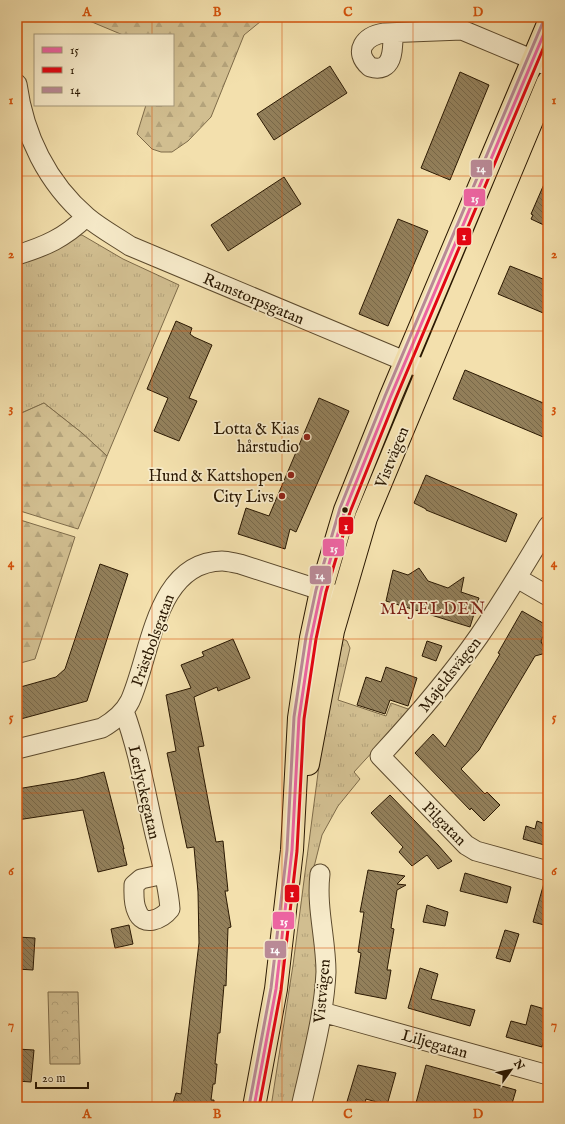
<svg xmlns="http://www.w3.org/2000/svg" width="565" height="1124" font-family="'IM FELL English',serif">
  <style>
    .grass { fill: url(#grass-tufts); stroke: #7e6b49 }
    .forest { fill: url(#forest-firs); stroke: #7e6b49 }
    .park { fill: url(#park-crowns); stroke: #7e6b49 }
    .building { fill: url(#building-back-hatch); stroke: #2a1802 }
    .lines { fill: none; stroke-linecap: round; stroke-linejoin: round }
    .minor-casing { stroke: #5c4a2d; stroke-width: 21 }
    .major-casing { stroke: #2a1802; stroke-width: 24 }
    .minor { stroke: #f7ebca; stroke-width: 19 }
    .major { stroke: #f3e0ad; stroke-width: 22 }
    .bus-1-casing { stroke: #f7ebca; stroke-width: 6 }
    .bus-2-casing { stroke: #f7ebca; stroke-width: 6 }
    .bus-3-casing { stroke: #f7ebca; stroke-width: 6 }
    .bus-1 { stroke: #ec64a1; stroke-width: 3 }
    .bus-2 { stroke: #e30613; stroke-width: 3 }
    .bus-3 { stroke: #b98a96; stroke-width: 3 }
    .grid { fill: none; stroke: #d5520b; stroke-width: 1; stroke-opacity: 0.55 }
    .poi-dot { fill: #8f2418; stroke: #f7ebca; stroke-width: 1.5 }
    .bus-dot { fill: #2a1802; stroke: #f7ebca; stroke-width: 1.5 }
    .labels { text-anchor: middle; stroke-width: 3.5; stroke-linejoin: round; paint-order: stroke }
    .street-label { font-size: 16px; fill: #2a1802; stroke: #f7ebca }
    .poi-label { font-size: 16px; fill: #2a1802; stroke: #f7ebca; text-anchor: end }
    .neighbourhood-label { font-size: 17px; letter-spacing: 1px; fill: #7a1f14; stroke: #f7ebca }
    .line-badge { stroke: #f7ebca; stroke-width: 1.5 }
    .badge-label { font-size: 11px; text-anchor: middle; font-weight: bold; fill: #fff }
    .neatline { fill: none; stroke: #d5520b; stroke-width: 1.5 }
    .grid-label { font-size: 13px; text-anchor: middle; font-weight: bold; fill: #d5520b }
  </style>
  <defs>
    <pattern id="grass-tufts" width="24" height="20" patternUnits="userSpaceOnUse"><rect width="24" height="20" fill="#d1be90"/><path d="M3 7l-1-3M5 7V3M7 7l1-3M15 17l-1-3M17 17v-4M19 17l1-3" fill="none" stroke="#b4a37b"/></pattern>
    <pattern id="forest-firs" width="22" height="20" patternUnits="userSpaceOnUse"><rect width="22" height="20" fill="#d1be90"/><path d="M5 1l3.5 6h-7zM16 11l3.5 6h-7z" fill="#b4a37b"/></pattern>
    <pattern id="park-crowns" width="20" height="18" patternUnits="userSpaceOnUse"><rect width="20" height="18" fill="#d1be90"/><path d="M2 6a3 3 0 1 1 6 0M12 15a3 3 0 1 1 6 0" fill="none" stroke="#b4a37b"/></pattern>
    <pattern id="building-back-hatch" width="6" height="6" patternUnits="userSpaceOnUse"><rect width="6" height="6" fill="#93805b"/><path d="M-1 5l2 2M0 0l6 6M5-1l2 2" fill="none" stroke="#786849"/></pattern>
  </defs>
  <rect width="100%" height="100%" fill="#f3e0ad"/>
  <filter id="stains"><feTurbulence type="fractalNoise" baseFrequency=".005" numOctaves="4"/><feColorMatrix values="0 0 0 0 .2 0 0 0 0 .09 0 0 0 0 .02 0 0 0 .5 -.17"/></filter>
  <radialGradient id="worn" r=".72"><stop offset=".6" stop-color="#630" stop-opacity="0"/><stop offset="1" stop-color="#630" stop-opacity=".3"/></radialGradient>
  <path class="grass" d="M 76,235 L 82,235 L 123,259 L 179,285 L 107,456 L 82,433 L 44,403 L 17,415 L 17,263 Z
    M 343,639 L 347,641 L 350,648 L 338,700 L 386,716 L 391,703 L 411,710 L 354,772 L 360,779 L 338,806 L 322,835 L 311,879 L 318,986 L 294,1107 L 271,1107 L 293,965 L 321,750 Z"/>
  <path class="forest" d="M 80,17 L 266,17 L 244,35 L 211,117 L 188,141 L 172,152 L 161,152 L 152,149 L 137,134 L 146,105 L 173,105 L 173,35 L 123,35 Z
    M 44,403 L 82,433 L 107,456 L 78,529 L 17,510 L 17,415 Z
    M 17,519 L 75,537 L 35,659 L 17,664 Z"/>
  <path class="park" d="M 48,992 L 78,992 L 80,1064 L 50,1064 Z"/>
  <path class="building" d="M 330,66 L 347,93 L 274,140 L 257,114 Z
    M 460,72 L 489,85 L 450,180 L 421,168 Z
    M 548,175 L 548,227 L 531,219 L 533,215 L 531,214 Z
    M 284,177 L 301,204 L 228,251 L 211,225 Z
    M 398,219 L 428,231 L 388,326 L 359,314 Z
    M 510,266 L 548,281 L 548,315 L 498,294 Z
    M 176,321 L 192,328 L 190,334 L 194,337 L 212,345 L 189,398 L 197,401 L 179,441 L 154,431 L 168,398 L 147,389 Z
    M 465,370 L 548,405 L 548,439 L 453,399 Z
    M 319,398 L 349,411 L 296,532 L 290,529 L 285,549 L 238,534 L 246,508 L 269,516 Z
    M 426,475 L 517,514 L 506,542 L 426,510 L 426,509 L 414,503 Z
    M 100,564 L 128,574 L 87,701 L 17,720 L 17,688 L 56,677 L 65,669 Z
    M 419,568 L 428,581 L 448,588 L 464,577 L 461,592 L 479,598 L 470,627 L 386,601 L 393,570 L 408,575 Z
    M 522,611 L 548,626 L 541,641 L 546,653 L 535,656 L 479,750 L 461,769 L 485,794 L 487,792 L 500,805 L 484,821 L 471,808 L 470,810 L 415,753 L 433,734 L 445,747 L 500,654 L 498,653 Z
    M 233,639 L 250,678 L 218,691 L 217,687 L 194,697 L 204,746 L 198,747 L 216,842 L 223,841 L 228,891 L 225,891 L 231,927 L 228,928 L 226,986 L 224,985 L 220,1033 L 218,1033 L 215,1064 L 217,1064 L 215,1084 L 213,1084 L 211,1100 L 214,1100 L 214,1107 L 172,1107 L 176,1093 L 181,1094 L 199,943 L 198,892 L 194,847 L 187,848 L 167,753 L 176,751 L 166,695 L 191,688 L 181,665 L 204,656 L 202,652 Z
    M 427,641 L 442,646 L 436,661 L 422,656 Z
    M 386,667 L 417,678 L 408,706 L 390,700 L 385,714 L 357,705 L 366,677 L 381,682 Z
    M 104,772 L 124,849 L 123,849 L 127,865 L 98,872 L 83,810 L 17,820 L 17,789 L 76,779 Z
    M 390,795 L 438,845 L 452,861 L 438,869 L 427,855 L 412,866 L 399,852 L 403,847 L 371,813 Z
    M 537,821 L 548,825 L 548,846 L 523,839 L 526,826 L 535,829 Z
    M 368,870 L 405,876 L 397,884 L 406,885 L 397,890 L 391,928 L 394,929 L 387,970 L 391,970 L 386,999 L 355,993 L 361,953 L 358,952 L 364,912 L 360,912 Z
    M 465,873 L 511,887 L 507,903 L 460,891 Z
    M 544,883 L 548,884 L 548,926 L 533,922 Z
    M 427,905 L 448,912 L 445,926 L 423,922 Z
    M 129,925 L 133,944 L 115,948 L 111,929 Z
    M 505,930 L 519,934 L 510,962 L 496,958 Z
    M 17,937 L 35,938 L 33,970 L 17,969 Z
    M 420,968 L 438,974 L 431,999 L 475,1010 L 470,1026 L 408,1008 Z
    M 531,1005 L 548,1010 L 548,1025 L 542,1047 L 506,1037 L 511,1021 L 526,1025 Z
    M 17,1049 L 34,1050 L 31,1082 L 17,1081 Z
    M 358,1065 L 396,1073 L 387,1105 L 366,1099 L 364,1107 L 346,1105 Z
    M 426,1065 L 516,1090 L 511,1107 L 430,1107 L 416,1103 Z"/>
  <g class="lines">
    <g class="minor-casing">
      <path id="minor" d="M 393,33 C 393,48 394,74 370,67 C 352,51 365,36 384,33 L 462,30 L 548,66
        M 17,84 C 24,135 47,183 87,217 C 100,228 115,236 130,246 L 426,370
        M 17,255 C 46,246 64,238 86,217
        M 548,526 C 526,563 503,601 479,636 C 449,679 415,718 380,756 L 466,845 L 476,851 L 548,871
        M 517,578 L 548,596
        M 124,711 C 138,749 145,790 154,830 C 160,856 168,882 170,909 C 162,919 143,928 137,911 C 133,903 134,893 134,885 L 141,879 L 164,874
        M 17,749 L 102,728 C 114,721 124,713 130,701 C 151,655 155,562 222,561 C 228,561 234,563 240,564 L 342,597
        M 322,1012 L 548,1075
        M 301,1107 C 311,1062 324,1017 326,972 C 326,939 316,907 320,874"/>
    </g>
    <g class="major-casing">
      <path id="major" d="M 308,764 L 333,631 L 366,518 L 548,82
        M 254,1107 L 276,989 L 292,850 L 299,718 L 311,638 L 321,591 L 345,510 L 390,398 L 548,24"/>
    </g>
    <use href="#minor" class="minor"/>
    <use href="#major" class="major"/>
    <g class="bus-1-casing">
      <path id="bus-1" d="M 254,1107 L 276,989 L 292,850 L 299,718 L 311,638 L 321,591 L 345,510 L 390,398 L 548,24"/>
    </g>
    <g class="bus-2-casing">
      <path id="bus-2" d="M 259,1107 L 281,990 L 297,851 L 304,719 L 316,639 L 326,592 L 350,512 L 395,400 L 548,37"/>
    </g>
    <g class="bus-3-casing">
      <path id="bus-3" d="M 249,1106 L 271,988 L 287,850 L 294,717 L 306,637 L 316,590 L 340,508 L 385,396 L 543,22"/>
    </g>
    <use href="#bus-1" class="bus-1"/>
    <use href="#bus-2" class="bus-2"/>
    <use href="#bus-3" class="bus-3"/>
  </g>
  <path class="grid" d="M 152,17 L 152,35M 282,17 L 282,1107M 413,17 L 413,1107M 152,105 L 152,1107M 17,176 L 548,176M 17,331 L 548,331M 17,485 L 548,485M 17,639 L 548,639M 17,793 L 548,793M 17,948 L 548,948"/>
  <g class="poi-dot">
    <circle cx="307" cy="437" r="4"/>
    <circle cx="291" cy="475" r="4"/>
    <circle cx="282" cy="496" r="4"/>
  </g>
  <circle class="bus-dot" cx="345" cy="510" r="3.5"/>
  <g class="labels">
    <g class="street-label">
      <text transform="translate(254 298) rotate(23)" y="6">Ramstorpsgatan</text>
      <text transform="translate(391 457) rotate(-68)" y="6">Vistvägen</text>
      <text transform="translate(152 640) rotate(-70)" y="6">Prästbolsgatan</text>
      <text transform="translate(449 674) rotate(-52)" y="6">Majeldsvägen</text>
      <text transform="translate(145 792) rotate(77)" y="6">Lerlyckegatan</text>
      <text transform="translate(445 823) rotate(45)" y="6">Pilgatan</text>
      <text transform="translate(321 991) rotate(-85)" y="6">Vistvägen</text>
      <text transform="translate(435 1043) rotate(16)" y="6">Liljegatan</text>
    </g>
    <g class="poi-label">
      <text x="299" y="434">Lotta &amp; Kias<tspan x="299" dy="18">hårstudio</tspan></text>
      <text x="283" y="481">Hund &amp; Kattshopen</text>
      <text x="274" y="502">City Livs</text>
    </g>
    <g class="neighbourhood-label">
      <text x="433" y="614">MAJELDEN</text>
    </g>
  </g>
  <g class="line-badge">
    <rect x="470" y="159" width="23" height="19" rx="4" fill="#b98a96"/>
    <rect x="463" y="188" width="23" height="19" rx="4" fill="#ec64a1"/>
    <rect x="456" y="227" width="16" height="19" rx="4" fill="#e30613"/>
    <rect x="338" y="516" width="16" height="19" rx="4" fill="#e30613"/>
    <rect x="322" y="538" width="23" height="19" rx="4" fill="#ec64a1"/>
    <rect x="309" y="565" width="23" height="20" rx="4" fill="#b98a96"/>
    <rect x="284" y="884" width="16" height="19" rx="4" fill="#e30613"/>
    <rect x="272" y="911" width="23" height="19" rx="4" fill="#ec64a1"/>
    <rect x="264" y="940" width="23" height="19" rx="4" fill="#b98a96"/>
  </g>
  <g class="badge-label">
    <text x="481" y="172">14</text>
    <text x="475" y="202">15</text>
    <text x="464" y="240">1</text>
    <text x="346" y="530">1</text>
    <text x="334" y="552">15</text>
    <text x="320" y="579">14</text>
    <text x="292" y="897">1</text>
    <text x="284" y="925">15</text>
    <text x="275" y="953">14</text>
  </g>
  <rect width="565" height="1124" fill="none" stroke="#f3e0ad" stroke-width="44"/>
  <rect x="34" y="34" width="140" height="72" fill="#f7ebca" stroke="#a5977a"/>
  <rect x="42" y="47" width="20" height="6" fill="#ec64a1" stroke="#a5977a"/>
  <text x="70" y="54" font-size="12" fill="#2a1802">15</text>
  <rect x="42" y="67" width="20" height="6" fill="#e30613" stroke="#a5977a"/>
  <text x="70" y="74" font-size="12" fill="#2a1802">1</text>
  <rect x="42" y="87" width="20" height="6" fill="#b98a96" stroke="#a5977a"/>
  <text x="70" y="94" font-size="12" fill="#2a1802">14</text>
  <g transform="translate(511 1070) rotate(57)" stroke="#f7ebca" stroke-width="3" paint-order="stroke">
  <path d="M0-3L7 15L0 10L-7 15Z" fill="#2a1802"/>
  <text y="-6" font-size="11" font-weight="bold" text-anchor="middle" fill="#2a1802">N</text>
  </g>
  <path d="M36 1082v6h52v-6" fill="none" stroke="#2a1802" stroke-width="2"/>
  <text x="42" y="1082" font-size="12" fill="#2a1802" stroke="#f7ebca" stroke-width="3" paint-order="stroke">20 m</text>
  <rect x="22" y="22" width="521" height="1080" class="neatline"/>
  <g class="grid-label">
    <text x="87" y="16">A</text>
    <text x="217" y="16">B</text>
    <text x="348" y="16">C</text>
    <text x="478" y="16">D</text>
    <text x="11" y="104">1</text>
    <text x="554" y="104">1</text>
    <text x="11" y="258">2</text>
    <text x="554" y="258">2</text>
    <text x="11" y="412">3</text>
    <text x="554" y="412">3</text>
    <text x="11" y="567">4</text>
    <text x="554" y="567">4</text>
    <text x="11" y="721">5</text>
    <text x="554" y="721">5</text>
    <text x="11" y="875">6</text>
    <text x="554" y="875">6</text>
    <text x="11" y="1029">7</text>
    <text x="554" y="1029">7</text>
    <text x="87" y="1118">A</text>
    <text x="217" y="1118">B</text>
    <text x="348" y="1118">C</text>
    <text x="478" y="1118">D</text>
  </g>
  <rect width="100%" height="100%" filter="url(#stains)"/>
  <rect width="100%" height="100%" fill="url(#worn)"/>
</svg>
